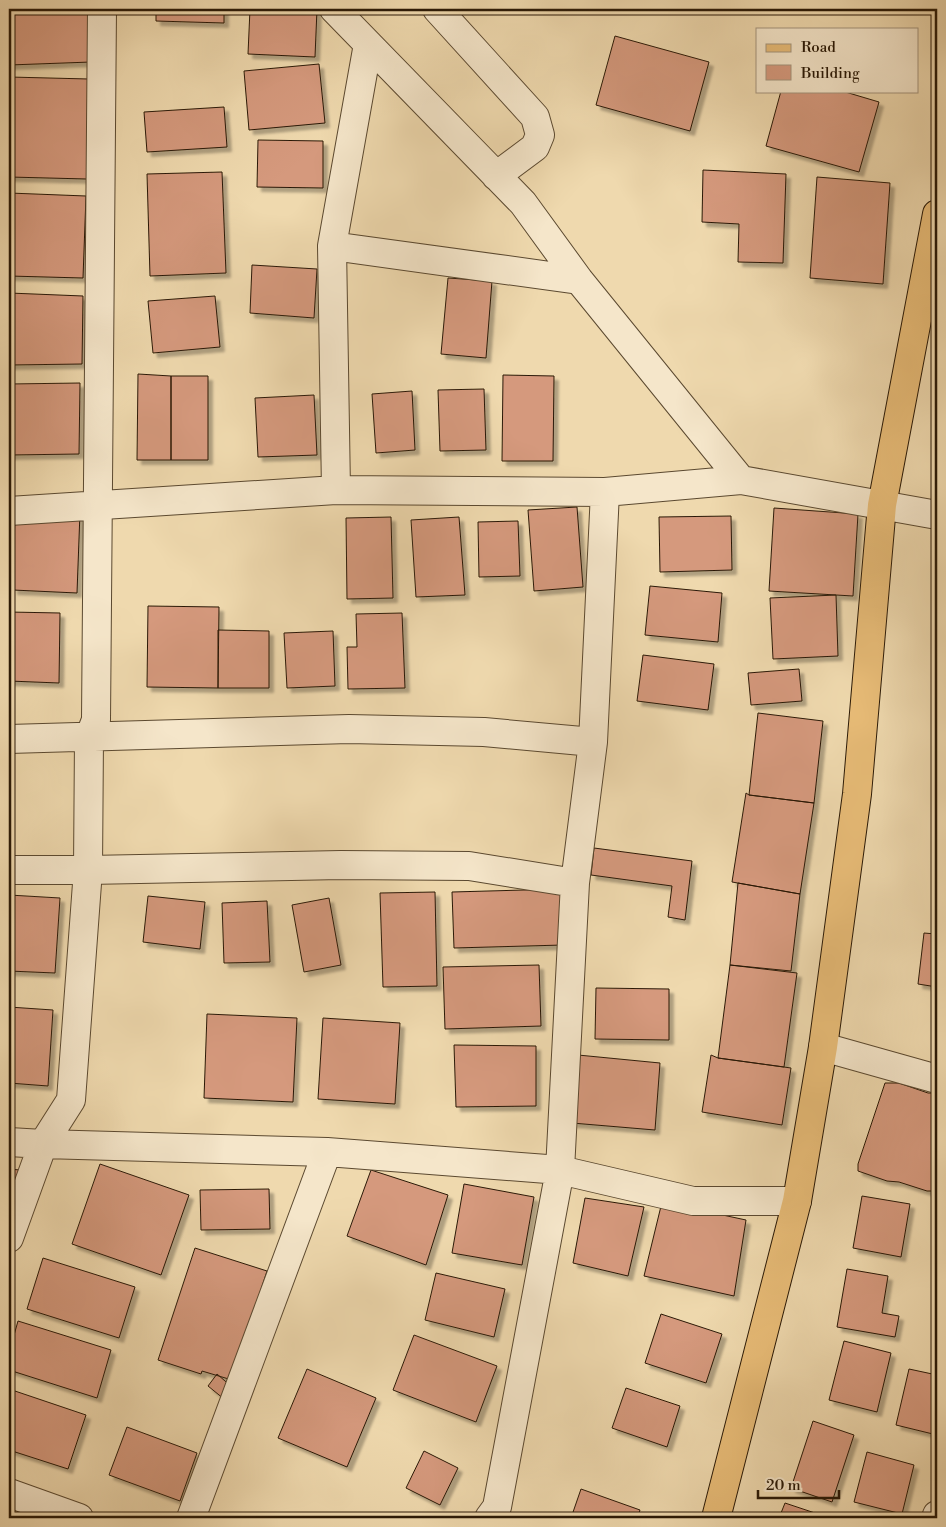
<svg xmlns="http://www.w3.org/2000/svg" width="946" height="1527" font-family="'Libre Bodoni',serif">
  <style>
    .building { fill: #d5997d; stroke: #2a1906; filter: url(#shadow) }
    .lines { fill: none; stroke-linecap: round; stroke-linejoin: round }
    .minor-casing { stroke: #5b4930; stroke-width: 30 }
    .major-casing { stroke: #2a1906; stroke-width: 30 }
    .minor { stroke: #f5e6ca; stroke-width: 28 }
    .major { stroke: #e8bc77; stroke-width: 28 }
  </style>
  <defs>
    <filter id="shadow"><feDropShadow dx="4.5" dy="4.5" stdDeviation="1" flood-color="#0004"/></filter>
  </defs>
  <rect width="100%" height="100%" fill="#efd9ae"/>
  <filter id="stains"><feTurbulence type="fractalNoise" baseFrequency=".004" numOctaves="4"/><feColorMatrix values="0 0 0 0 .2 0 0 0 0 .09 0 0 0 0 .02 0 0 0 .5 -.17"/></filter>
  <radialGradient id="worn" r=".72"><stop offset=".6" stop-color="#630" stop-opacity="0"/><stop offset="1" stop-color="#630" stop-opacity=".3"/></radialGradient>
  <path class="building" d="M 9,9 L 89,9 L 91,62 L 9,65 Z
    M 156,9 L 224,9 L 224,23 L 156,21 Z
    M 250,9 L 317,9 L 315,57 L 248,54 Z
    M 615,36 L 709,62 L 690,131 L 596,105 Z
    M 319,64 L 325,123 L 249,130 L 244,71 Z
    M 9,77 L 89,79 L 87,179 L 9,177 Z
    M 781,91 L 842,91 L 879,102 L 859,172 L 766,146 Z
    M 224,107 L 227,147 L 147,152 L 144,112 Z
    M 258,140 L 323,141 L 323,188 L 257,187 Z
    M 703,170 L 786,174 L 783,263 L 738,262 L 739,224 L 702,222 Z
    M 222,172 L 226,273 L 150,276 L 147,174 Z
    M 817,177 L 890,183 L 883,284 L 810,278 Z
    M 9,193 L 86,196 L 83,278 L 9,276 Z
    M 252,265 L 317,269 L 314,318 L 250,313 Z
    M 448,278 L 492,281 L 486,358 L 441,354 Z
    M 9,293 L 83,296 L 82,364 L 9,365 Z
    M 215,296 L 220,347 L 153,353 L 148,301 Z
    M 138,374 L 171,376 L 171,460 L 137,460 Z
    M 503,375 L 554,376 L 553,461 L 502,461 Z
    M 171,376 L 208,376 L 208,460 L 171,460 Z
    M 80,383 L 79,454 L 9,455 L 9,384 Z
    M 484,389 L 486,450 L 440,451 L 438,390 Z
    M 412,391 L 415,450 L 376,453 L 372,394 Z
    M 314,395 L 317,455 L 258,457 L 255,398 Z
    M 577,507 L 583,587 L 534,591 L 528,510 Z
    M 774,508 L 858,514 L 853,596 L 769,591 Z
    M 15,510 L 80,512 L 77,593 L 13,590 Z
    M 731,516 L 732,570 L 660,572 L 659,517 Z
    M 391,517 L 393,598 L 347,599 L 346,518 Z
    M 459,517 L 465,595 L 416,597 L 411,520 Z
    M 518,521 L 520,576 L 479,577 L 478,522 Z
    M 650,586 L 722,593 L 718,642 L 645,635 Z
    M 836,595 L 838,656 L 773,659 L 770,598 Z
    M 148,606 L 219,607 L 218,688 L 147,687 Z
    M 9,612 L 60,613 L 59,683 L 9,681 Z
    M 402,613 L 405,688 L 348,689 L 347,647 L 357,647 L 356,614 Z
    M 218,630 L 269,631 L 269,688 L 218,688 Z
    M 333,631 L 335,686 L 287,688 L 284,633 Z
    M 643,655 L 714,664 L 708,710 L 637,701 Z
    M 799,669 L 802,701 L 751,705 L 748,673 Z
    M 758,713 L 823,721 L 814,803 L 749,795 Z
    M 746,793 L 749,795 L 814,803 L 800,894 L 732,882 Z
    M 594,848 L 692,861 L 685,920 L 668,917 L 672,886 L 591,875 Z
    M 738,883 L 800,894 L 791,971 L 730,965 Z
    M 561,889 L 563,945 L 454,948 L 452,892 Z
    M 435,892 L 437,986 L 383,987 L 380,893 Z
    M 9,895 L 60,898 L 55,973 L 9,971 Z
    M 148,896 L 205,902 L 200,949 L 143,942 Z
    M 329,898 L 341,965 L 304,972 L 292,905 Z
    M 267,901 L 270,962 L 224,963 L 222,903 Z
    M 937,920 L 937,987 L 918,984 L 924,933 L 936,934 Z
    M 539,965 L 541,1026 L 445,1029 L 443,967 Z
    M 730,965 L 797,973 L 784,1067 L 718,1058 Z
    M 596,988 L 669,989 L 669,1040 L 595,1039 Z
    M 9,1007 L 53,1010 L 48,1086 L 9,1083 Z
    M 207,1014 L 297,1018 L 293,1102 L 204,1098 Z
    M 323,1018 L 400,1023 L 395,1104 L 318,1099 Z
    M 454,1045 L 536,1046 L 536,1106 L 456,1107 Z
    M 578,1055 L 660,1063 L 655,1130 L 572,1123 Z
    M 711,1055 L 718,1058 L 791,1068 L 782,1125 L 702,1112 Z
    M 885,1083 L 899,1083 L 928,1093 L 937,1093 L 937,1191 L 927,1191 L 899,1182 L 887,1181 L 858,1171 L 858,1164 Z
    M 100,1164 L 189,1195 L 161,1275 L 72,1244 Z
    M 9,1169 L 20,1170 L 9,1197 Z
    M 371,1170 L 448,1195 L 426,1265 L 347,1236 Z
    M 464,1184 L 534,1197 L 522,1265 L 452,1253 Z
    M 269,1189 L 270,1229 L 201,1230 L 200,1190 Z
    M 862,1196 L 910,1204 L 901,1257 L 853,1248 Z
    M 585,1198 L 644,1207 L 628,1276 L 573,1263 Z
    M 662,1202 L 746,1220 L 734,1296 L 644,1276 Z
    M 937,1245 L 937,1269 L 932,1267 Z
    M 195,1248 L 267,1271 L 232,1380 L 202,1371 L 201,1374 L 158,1360 Z
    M 43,1258 L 135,1287 L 119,1338 L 27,1309 Z
    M 847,1269 L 888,1276 L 882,1313 L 899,1316 L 895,1337 L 837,1327 Z
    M 436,1273 L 505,1289 L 494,1337 L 425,1320 Z
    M 661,1314 L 722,1334 L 706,1383 L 645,1363 Z
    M 18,1321 L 111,1350 L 97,1398 L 9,1370 L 9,1353 Z
    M 414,1335 L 497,1366 L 476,1422 L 393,1390 Z
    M 844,1341 L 891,1353 L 877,1412 L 829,1400 Z
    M 307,1369 L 376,1398 L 347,1467 L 278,1438 Z
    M 909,1369 L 937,1375 L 937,1435 L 896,1425 Z
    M 217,1374 L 233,1388 L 224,1399 L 208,1386 Z
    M 626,1388 L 680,1406 L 667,1447 L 612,1428 Z
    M 9,1389 L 86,1415 L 68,1469 L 9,1450 Z
    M 813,1421 L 854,1435 L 832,1502 L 791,1488 Z
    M 127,1427 L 197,1453 L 180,1501 L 109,1475 Z
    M 424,1451 L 458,1468 L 440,1505 L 406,1488 Z
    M 867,1452 L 914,1465 L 902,1514 L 854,1502 Z
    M 581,1489 L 640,1510 L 637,1518 L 571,1518 Z
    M 785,1503 L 827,1517 L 827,1518 L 779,1518 Z"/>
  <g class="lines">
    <g class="minor-casing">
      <path id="minor" d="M 334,9 L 523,203 L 579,280 L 741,480
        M 437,9 L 535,117 L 540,135 L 535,147 L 496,176
        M 332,246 L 579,280
        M 336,490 L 332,246 L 368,44
        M 9,511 L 336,490 L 605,492 L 741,480 L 937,515
        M 9,739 L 349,729 L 484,732 L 593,742
        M 9,870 L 88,870 L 341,865 L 469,866 L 575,883
        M 823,1047 L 937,1079
        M 9,1142 L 43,1144 L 327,1152 L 560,1170 L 693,1201 L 797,1201
        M 9,1238 L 43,1144 L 71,1100 L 88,870 L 89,738 L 96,720 L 102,9
        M 9,1493 L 79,1518
        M 191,1518 L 327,1152
        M 489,1518 L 497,1507 L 560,1170 L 575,883 L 593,742 L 605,492
        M 936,1518 L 937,1515"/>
    </g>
    <g class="major-casing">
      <path id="major" d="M 716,1518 L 797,1201 L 823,1047 L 857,794 L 882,505 L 937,214"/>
    </g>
    <use href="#minor" class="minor"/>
    <use href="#major" class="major"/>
  </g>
  <rect width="946" height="1527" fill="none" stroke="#efd9ae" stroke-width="30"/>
  <rect x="10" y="10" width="926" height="1507" fill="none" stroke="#2a1906" stroke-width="2.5"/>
  <rect x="15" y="15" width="916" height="1497" fill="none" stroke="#2a1906"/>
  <rect x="756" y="28" width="162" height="65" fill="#f5e6ca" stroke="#a4947c"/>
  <rect x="766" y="44" width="25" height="8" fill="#e8bc77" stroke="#a4947c"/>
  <text x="801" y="52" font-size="15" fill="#2a1906">Road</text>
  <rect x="766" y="65" width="25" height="15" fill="#d5997d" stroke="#a4947c"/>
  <text x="801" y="78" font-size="15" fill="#2a1906">Building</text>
  <path d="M758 1490v8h81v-8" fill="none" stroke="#2a1906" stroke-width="2.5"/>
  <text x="766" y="1490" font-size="15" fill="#2a1906" stroke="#f5e6ca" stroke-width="4" paint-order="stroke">20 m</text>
  <rect width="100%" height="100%" filter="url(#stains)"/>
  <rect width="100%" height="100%" fill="url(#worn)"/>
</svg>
